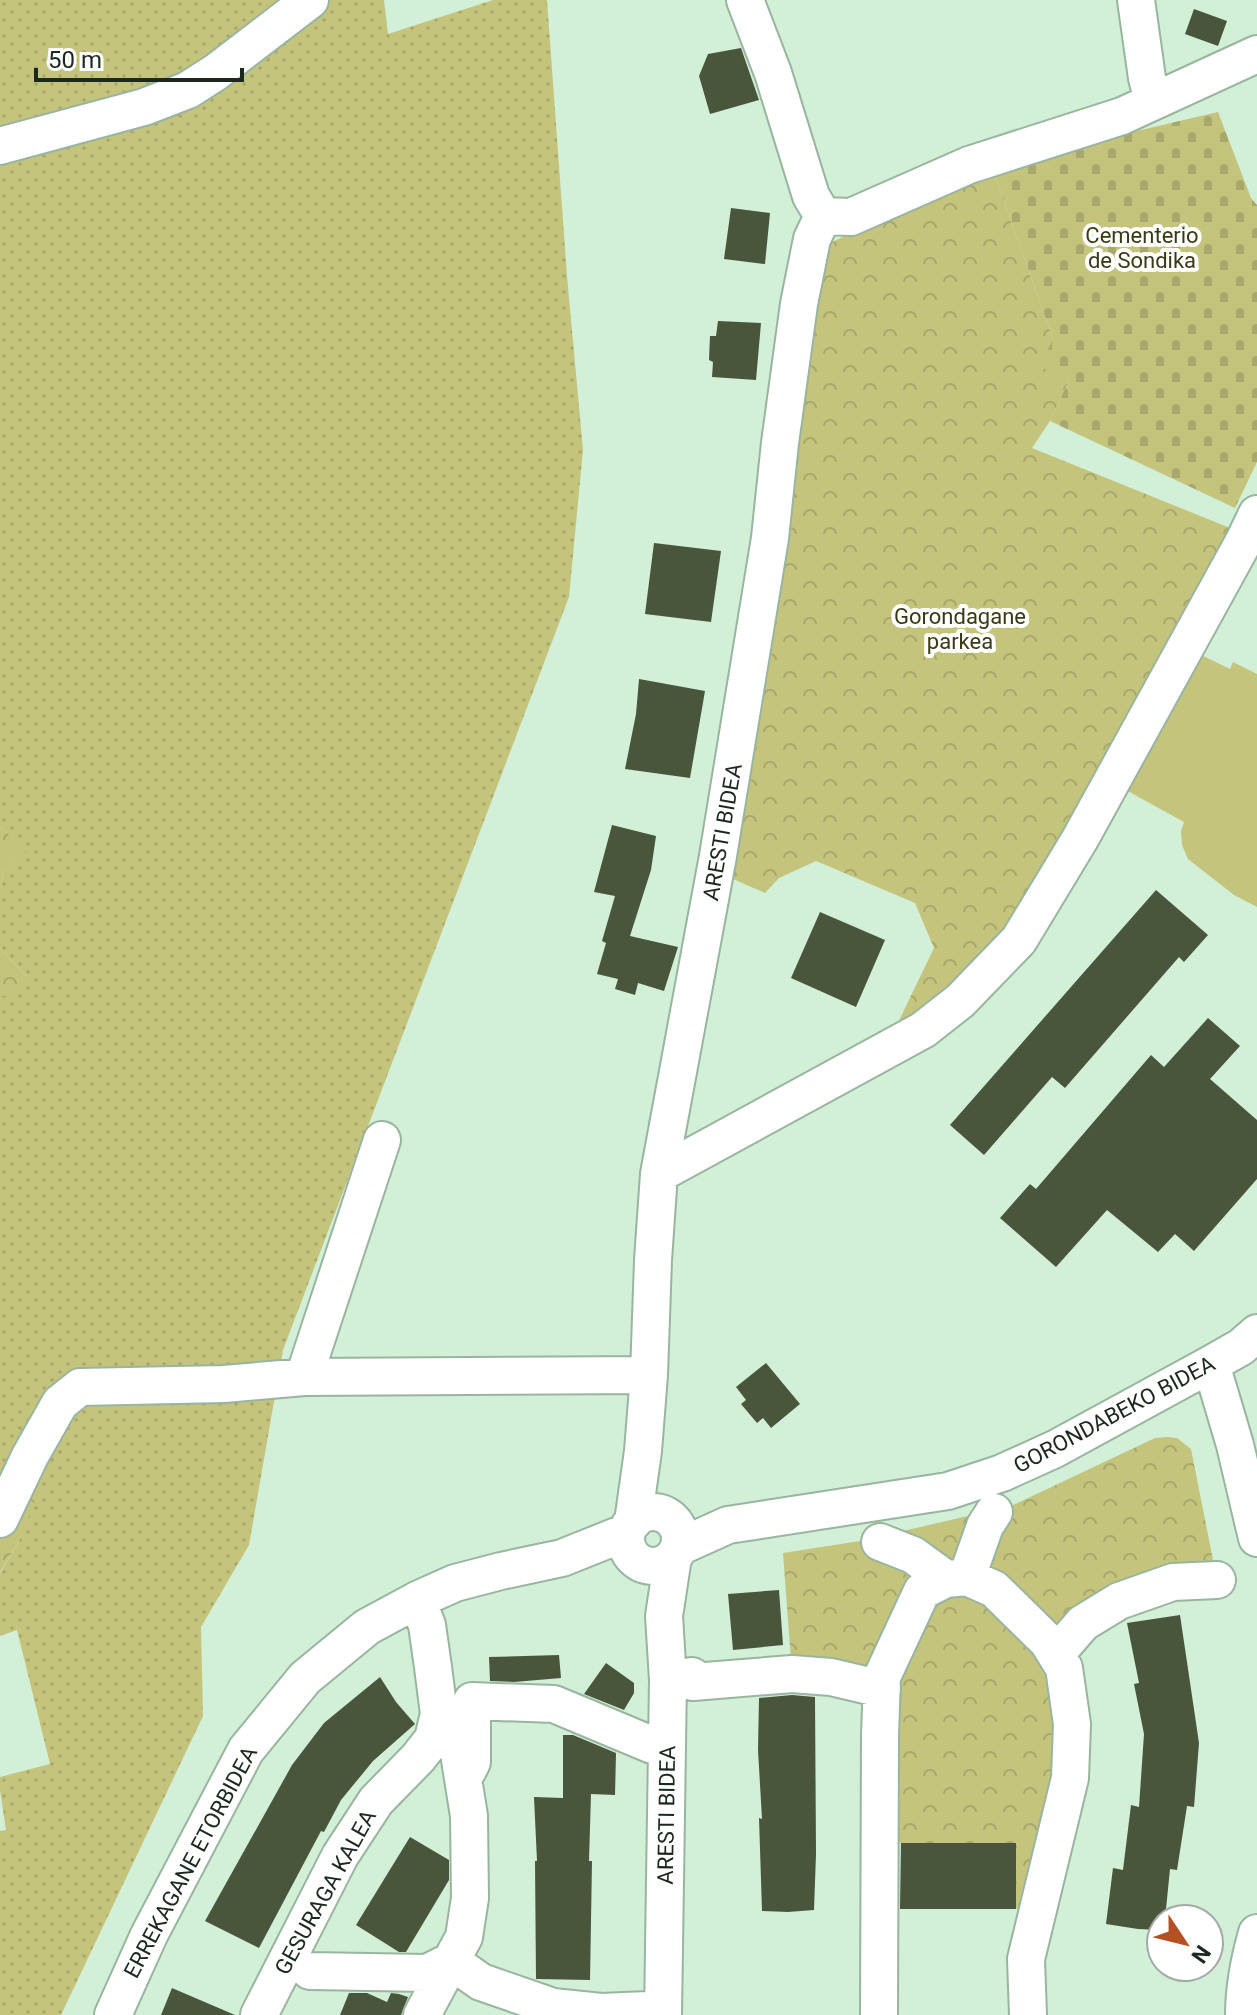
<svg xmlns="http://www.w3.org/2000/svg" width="1257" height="2015" font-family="Roboto,sans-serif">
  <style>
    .grass { fill: url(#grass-dots) }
    .forest { fill: url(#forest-crowns) }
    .cemetery { fill: url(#cemetery-stones) }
    .pitch { fill: #c5c47d }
    .building { fill: #49563c }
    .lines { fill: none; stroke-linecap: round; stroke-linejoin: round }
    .minor-casing { stroke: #99b59f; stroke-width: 40 }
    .minor { stroke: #fff; stroke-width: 36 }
    .labels { text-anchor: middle; stroke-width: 8; stroke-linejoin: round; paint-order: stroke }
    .park-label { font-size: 22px; fill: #3a3915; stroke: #fff }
    .street-label { font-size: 22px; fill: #1c271e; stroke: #fff }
  </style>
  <defs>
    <pattern id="grass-dots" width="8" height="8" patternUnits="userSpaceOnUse" patternTransform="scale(2)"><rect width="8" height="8" fill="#c5c47d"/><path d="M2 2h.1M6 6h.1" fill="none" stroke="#a9a86c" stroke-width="1.8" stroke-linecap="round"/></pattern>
    <pattern id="forest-crowns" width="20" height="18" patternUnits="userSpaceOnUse" patternTransform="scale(2)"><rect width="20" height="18" fill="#c5c47d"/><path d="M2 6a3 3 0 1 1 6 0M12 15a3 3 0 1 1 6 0" fill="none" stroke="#a9a86c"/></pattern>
    <pattern id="cemetery-stones" width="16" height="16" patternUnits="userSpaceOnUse" patternTransform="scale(2)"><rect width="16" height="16" fill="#c5c47d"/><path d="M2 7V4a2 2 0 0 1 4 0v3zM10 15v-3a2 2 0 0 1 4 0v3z" fill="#a9a86c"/></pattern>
  </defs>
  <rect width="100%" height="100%" fill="#d2efd7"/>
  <path class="grass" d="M 0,0 L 384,0 L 388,34 L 493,0 L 547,0 L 567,276 L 583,450 L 569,597 L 283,1350 L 249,1545 L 201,1627 L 203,1716 L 61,2015 L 0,2015 L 0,1831 L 6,1830 L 0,1790 L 0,1777 L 50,1764 L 17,1630 L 0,1636 L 0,1573 L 19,1541 L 38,1490 L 0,1474 L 0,991 L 4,996 L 26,976 L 0,948 L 0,887 L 4,871 L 27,851 L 0,827 Z"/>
  <path class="forest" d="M 991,165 L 1053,339 L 1070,378 L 1050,421 L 1032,448 L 1230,528 L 1104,762 L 1007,935 L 936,1009 L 894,1031 L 934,948 L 915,903 L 816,861 L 779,878 L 765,893 L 733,879 L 822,247 Z
    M 0,827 L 28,851 L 4,871 L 0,887 Z
    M 0,948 L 26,976 L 21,989 L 4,996 L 0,991 Z
    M 1168,1437 L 1177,1438 L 1191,1449 L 1217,1580 L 1119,1601 L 1064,1668 L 1039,1903 L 1016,1909 L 1015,1843 L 898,1843 L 880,1835 L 882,1677 L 792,1674 L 783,1553 L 860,1541 L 1011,1506 L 1155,1438 Z
    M 0,1474 L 39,1490 L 19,1541 L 0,1572 Z"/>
  <path class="cemetery" d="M 1218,112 L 1251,198 L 1257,205 L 1257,462 L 1235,508 L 1050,421 L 1070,378 L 1040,367 L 1053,339 L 991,165 Z"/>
  <path class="pitch" d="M 1193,651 L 1230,669 L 1233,662 L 1257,674 L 1257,907 L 1234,895 L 1188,859 L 1182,845 L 1181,831 L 1184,822 L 1124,789 Z"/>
  <path class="building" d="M 1194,9 L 1227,21 L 1218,46 L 1185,34 Z
    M 741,48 L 759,100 L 710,114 L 699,76 L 708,54 Z
    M 731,208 L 770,213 L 765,264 L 724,259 Z
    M 718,321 L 761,323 L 756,380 L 712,377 L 713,362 L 709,360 L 710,336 L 716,336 Z
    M 654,543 L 721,551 L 711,622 L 645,614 Z
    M 639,679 L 705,691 L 690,778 L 625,769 L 636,714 Z
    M 612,825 L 656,836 L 651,870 L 630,936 L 678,947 L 664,991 L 638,983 L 635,995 L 615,989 L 618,979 L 597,974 L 606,943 L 602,941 L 615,896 L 594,892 Z
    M 1156,890 L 1208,935 L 1184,962 L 1179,957 L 1065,1088 L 1052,1077 L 984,1155 L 950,1125 Z
    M 820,912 L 885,940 L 856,1007 L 791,978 Z
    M 1208,1018 L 1240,1046 L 1210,1079 L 1257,1120 L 1257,1179 L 1194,1251 L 1175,1234 L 1158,1252 L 1107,1210 L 1056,1267 L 1000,1218 L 1030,1184 L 1036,1189 L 1151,1055 L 1164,1067 Z
    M 766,1363 L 800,1404 L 771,1428 L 763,1418 L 757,1423 L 741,1404 L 746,1400 L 736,1387 Z
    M 779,1590 L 783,1645 L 733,1650 L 728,1594 Z
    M 1180,1615 L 1199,1743 L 1194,1807 L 1187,1806 L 1177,1870 L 1170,1869 L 1165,1919 L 1161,1919 L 1161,1930 L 1138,1929 L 1106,1924 L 1113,1868 L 1123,1870 L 1131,1805 L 1139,1807 L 1144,1734 L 1134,1684 L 1139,1683 L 1127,1623 Z
    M 559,1655 L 561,1678 L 514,1682 L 490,1681 L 489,1657 Z
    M 606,1663 L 634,1683 L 634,1693 L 624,1710 L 584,1694 Z
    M 380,1677 L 396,1702 L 415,1724 L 373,1761 L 341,1800 L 324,1832 L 321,1831 L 259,1948 L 205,1921 L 292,1765 L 324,1723 Z
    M 792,1695 L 815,1697 L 816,1854 L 814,1910 L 788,1912 L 762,1911 L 759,1818 L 762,1819 L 758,1750 L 759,1698 Z
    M 563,1735 L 573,1735 L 616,1753 L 615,1795 L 591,1794 L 589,1861 L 592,1861 L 590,1980 L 536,1979 L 535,1861 L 537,1861 L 534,1797 L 563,1798 Z
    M 410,1837 L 449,1860 L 449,1880 L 406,1952 L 399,1952 L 356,1925 Z
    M 901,1843 L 1016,1843 L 1016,1909 L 900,1909 Z
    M 172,1988 L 235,2015 L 161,2015 Z
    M 349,1993 L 367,1993 L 387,2002 L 391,1993 L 399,1994 L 408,1997 L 401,2015 L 340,2015 Z"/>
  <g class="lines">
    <g class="minor-casing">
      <path id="minor" d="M 745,0 L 773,73 L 811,196 L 823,216
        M 1136,0 L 1147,78 L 1153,101
        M 0,146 L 144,107 L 188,90 L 216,72 L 310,0
        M 823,216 L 851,217 L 969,165 L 1122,116 L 1257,54
        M 659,1174 L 923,1030 L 960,1001 L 1019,940 L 1080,839 L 1244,541 L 1257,514
        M 1211,1364 L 1235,1445 L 1257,1538
        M 304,1377 L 382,1140
        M626 1539a27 27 0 1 1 54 0a27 27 0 1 1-54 0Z
        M 0,1519 L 30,1456 L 60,1403 L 80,1387 L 224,1384 L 304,1377 L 649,1375
        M 633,1522 L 643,1451 L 649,1375 L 653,1260 L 659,1174 L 718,856 L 770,538 L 780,443 L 799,304 L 812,239 L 823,216
        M 880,1542 L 913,1555 L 946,1579
        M 679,1547 L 728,1525 L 948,1491 L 1002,1473 L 1055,1449 L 1211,1364 L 1241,1347 L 1257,1333
        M 967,1577 L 985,1526 L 994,1512
        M 1056,1654 L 1083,1623 L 1119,1601 L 1173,1582 L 1217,1580
        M 668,1680 L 692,1676 L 693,1682 L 792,1674 L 831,1677 L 882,1689
        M 468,1770 L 472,1762 L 472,1701 L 554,1704 L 652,1745
        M 310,1971 L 427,1973 L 451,1961 L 464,1937 L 470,1898 L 469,1816 L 457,1741
        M 113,2015 L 149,1935 L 246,1750 L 305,1678 L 367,1627 L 417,1600 L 455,1583 L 501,1571 L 562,1558 L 627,1532
        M 259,2015 L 340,1856 L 376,1801 L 418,1758 L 433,1739 L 439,1714 L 433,1667 L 427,1625 L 417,1600
        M 422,2015 L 451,1961 L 481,1982 L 553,2007 L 601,2012 L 648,2010
        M 663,2015 L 668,1680 L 664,1616 L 673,1557
        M 879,2015 L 880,1736 L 882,1677 L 922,1591 L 946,1579 L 967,1577 L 994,1589 L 1048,1642 L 1064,1668 L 1072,1724 L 1070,1778 L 1026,1959 L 1028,2015
        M 1244,2015 C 1244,1986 1249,1961 1257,1933"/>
    </g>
    <use href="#minor" class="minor"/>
  </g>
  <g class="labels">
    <g class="park-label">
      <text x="1142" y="243">Cementerio<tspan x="1142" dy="25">de Sondika</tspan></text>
      <text x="960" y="624">Gorondagane<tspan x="960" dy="25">parkea</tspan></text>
    </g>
    <g class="street-label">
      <text transform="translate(722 832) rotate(-80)" y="8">ARESTI BIDEA</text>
      <text transform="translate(1114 1414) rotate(-28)" y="8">GORONDABEKO BIDEA</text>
      <text transform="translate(666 1815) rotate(-89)" y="8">ARESTI BIDEA</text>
      <text transform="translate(190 1862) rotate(-62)" y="8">ERREKAGANE ETORBIDEA</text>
      <text transform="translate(325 1892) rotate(-61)" y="8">GESURAGA KALEA</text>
    </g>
  </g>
  <g transform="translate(1185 1943) rotate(125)"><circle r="38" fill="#ffffff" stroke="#a4a9a5" stroke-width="2"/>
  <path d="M0-6L14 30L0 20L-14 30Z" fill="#b55023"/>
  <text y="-12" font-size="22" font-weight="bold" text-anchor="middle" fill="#1c271e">N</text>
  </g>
  <path d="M36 68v12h206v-12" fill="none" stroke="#1c271e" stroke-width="4"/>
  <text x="48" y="68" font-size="24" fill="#1c271e" stroke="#ffffff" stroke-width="6" paint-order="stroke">50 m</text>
</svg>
